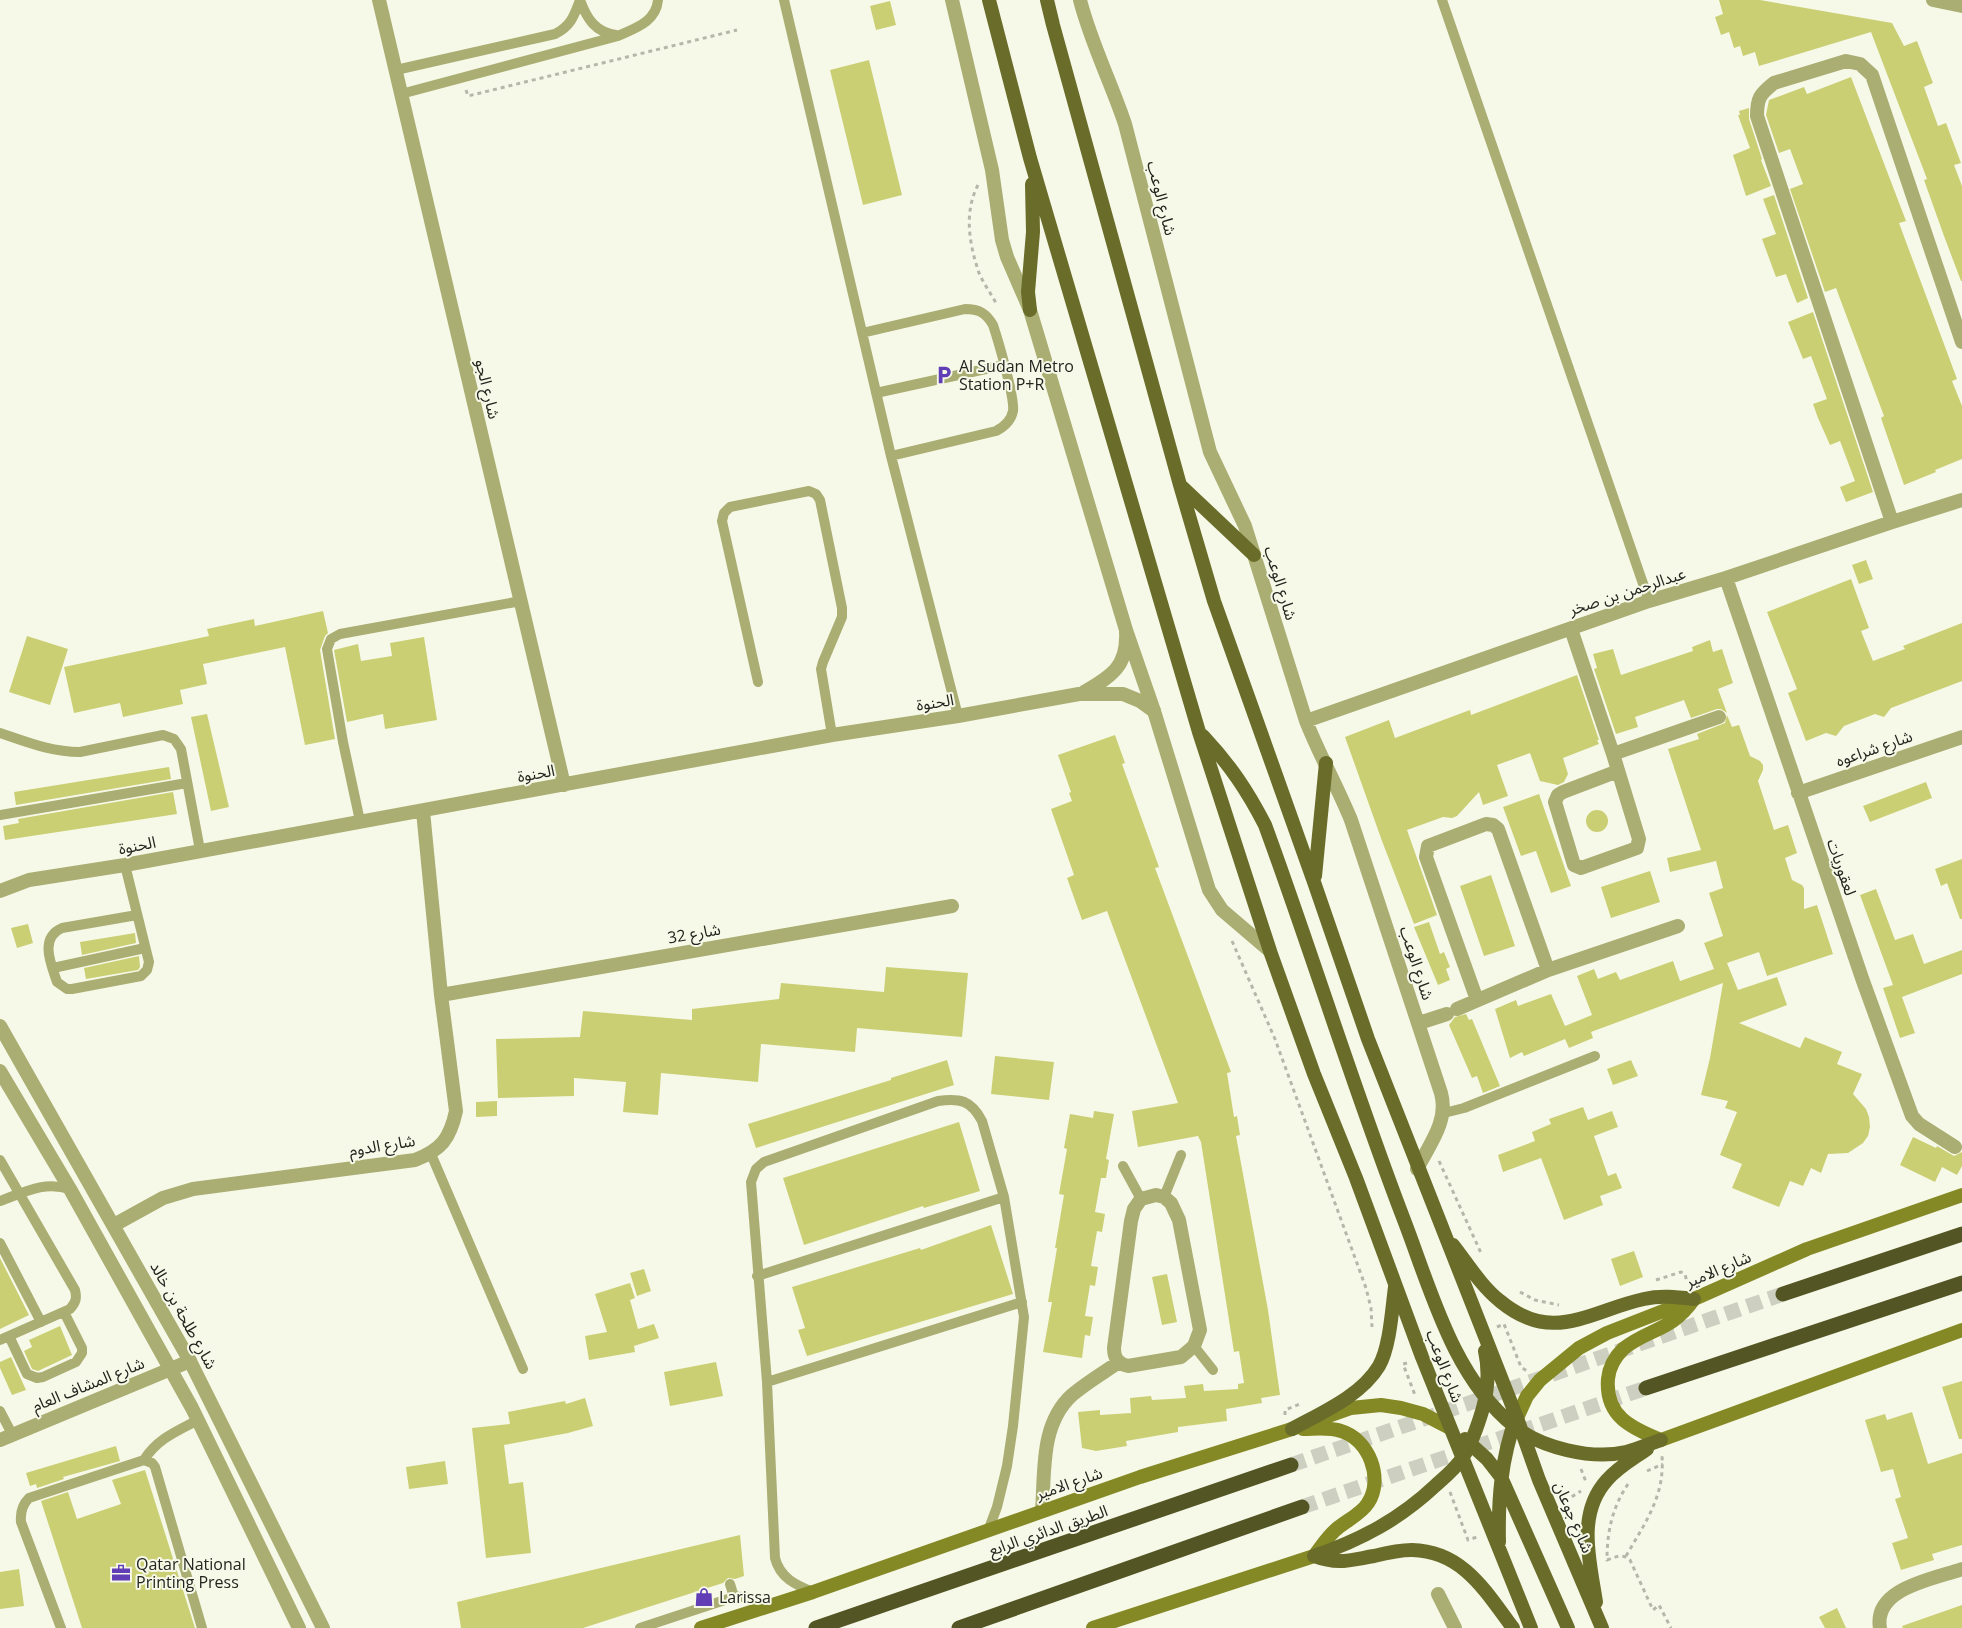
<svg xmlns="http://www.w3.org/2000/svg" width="1962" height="1628" font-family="'Open Sans','Noto Sans Arabic',sans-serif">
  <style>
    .building { fill: #cacf74 }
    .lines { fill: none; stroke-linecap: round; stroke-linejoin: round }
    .motorway-tunnel { stroke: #cdcfc0; stroke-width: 15; stroke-dasharray: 15 8; stroke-linecap: butt }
    .path { stroke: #b6b7aa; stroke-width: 3; stroke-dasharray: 4 4; stroke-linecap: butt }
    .service { stroke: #aaae73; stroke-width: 10 }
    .minor { stroke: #aaae73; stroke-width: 14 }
    .tertiary { stroke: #aaae73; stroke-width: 14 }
    .secondary { stroke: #858925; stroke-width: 14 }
    .primary { stroke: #6a6d2a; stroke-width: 14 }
    .motorway { stroke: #535524; stroke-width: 15 }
    .labels { text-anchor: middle; stroke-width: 4; stroke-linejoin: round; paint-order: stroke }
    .street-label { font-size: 16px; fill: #24251f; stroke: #f7f9e8 }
    .poi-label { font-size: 16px; fill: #24251f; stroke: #f7f9e8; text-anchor: start }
  </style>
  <rect width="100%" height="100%" fill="#f7f9e8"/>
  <path class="building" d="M 1719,0 L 1760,0 L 1892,23 L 1904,46 L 1917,41 L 1933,83 L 1924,87 L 1938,126 L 1946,123 L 1961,163 L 1954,165 L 1962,186 L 1962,281 L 1961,281 L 1944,236 L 1924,180 L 1927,179 L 1871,32 L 1759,66 L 1755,52 L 1743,56 L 1740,46 L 1734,48 L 1729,32 L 1721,35 L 1715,17 L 1723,14 Z
    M 890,1 L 896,25 L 876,30 L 870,6 Z
    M 869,60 L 902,195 L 863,205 L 830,70 Z
    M 1851,77 L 1906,221 L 1899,223 L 1957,379 L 1952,381 L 1962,406 L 1962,459 L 1935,470 L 1936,472 L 1904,485 L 1881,418 L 1884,416 L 1836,288 L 1825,292 L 1790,189 L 1803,184 L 1790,149 L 1779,153 L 1766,115 L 1769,100 L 1804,87 L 1807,94 Z
    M 1749,108 L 1749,119 L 1762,159 L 1761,160 L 1771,186 L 1746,196 L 1733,155 L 1750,148 L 1738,115 L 1740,115 L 1739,111 Z
    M 1774,195 L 1808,298 L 1797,303 L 1786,274 L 1776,277 L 1762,239 L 1776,234 L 1763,199 Z
    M 1813,312 L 1873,492 L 1846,502 L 1840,487 L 1855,481 L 1840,441 L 1830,445 L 1818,418 L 1813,404 L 1827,399 L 1811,356 L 1803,359 L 1788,322 Z
    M 1866,560 L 1873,579 L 1859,584 L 1852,565 Z
    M 1851,579 L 1869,628 L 1861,631 L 1873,661 L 1905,649 L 1903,646 L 1962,623 L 1962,681 L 1891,708 L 1884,717 L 1875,714 L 1844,726 L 1836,736 L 1826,733 L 1806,741 L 1788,693 L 1797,689 L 1767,612 Z
    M 323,611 L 328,633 L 325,636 L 320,650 L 335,739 L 305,745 L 285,647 L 203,664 L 207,684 L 180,690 L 183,704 L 123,717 L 120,703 L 74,713 L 64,667 L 209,636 L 207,629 L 254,619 L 255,626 Z
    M 27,636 L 68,649 L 50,705 L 9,692 Z
    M 424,637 L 437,720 L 385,729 L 383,714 L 347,722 L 334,650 L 358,644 L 361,661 L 392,656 L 390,643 Z
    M 1710,640 L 1713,652 L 1722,649 L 1733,683 L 1718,689 L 1727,713 L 1721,709 L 1717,709 L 1691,718 L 1684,700 L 1635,717 L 1638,727 L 1616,734 L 1594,669 L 1597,668 L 1593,654 L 1613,649 L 1621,675 L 1693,651 L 1692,647 Z
    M 1577,675 L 1599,740 L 1597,740 L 1599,744 L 1563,758 L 1568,774 L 1564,782 L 1558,785 L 1540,781 L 1530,753 L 1497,765 L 1508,796 L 1483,805 L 1479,792 L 1457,816 L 1452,818 L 1443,817 L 1407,830 L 1437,915 L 1414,924 L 1382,841 L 1345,737 L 1389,720 L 1395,738 L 1470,710 L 1471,715 Z
    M 207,714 L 229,807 L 211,811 L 191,717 Z
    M 1727,715 L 1732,727 L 1739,725 L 1750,756 L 1760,761 L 1763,765 L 1763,770 L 1758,781 L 1774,830 L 1788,825 L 1797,853 L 1785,858 L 1792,880 L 1802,885 L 1804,888 L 1804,909 L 1817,905 L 1833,954 L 1767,976 L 1759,952 L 1727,963 L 1738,990 L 1777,977 L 1787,1005 L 1739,1023 L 1800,1048 L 1805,1037 L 1842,1052 L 1837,1064 L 1862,1074 L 1853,1094 L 1866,1109 L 1869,1117 L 1870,1127 L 1868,1136 L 1863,1143 L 1848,1153 L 1828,1154 L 1821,1173 L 1811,1168 L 1803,1186 L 1790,1181 L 1779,1207 L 1732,1188 L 1742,1164 L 1720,1155 L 1737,1112 L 1725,1108 L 1728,1101 L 1701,1095 L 1710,1058 L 1723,983 L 1591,1032 L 1593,1038 L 1569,1048 L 1565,1039 L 1524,1056 L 1522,1052 L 1510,1058 L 1495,1009 L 1516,1000 L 1518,1006 L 1551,994 L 1565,1026 L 1592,1015 L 1577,976 L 1594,969 L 1598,979 L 1616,972 L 1620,980 L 1673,961 L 1680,981 L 1714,969 L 1704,943 L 1723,936 L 1709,893 L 1723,888 L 1716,861 L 1670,872 L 1667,858 L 1701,850 L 1668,749 L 1699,739 L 1697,734 L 1725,723 Z
    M 1115,735 L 1125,763 L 1122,764 L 1159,867 L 1155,868 L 1231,1072 L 1227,1073 L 1234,1117 L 1237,1116 L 1240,1135 L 1236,1136 L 1268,1310 L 1280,1395 L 1261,1398 L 1262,1403 L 1226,1409 L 1227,1421 L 1178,1427 L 1178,1432 L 1126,1441 L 1127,1446 L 1096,1451 L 1082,1448 L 1078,1412 L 1100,1410 L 1100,1415 L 1131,1413 L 1130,1398 L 1151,1396 L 1152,1400 L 1186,1398 L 1184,1386 L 1203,1384 L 1204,1391 L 1238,1389 L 1238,1384 L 1244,1383 L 1239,1351 L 1234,1352 L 1201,1142 L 1198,1136 L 1138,1147 L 1132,1111 L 1178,1103 L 1107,911 L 1082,920 L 1067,878 L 1074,875 L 1051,809 L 1072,801 L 1069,793 L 1071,792 L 1058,755 Z
    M 169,767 L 171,779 L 16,805 L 14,792 Z
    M 1926,782 L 1932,798 L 1870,822 L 1863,806 Z
    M 173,792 L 177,814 L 5,840 L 3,826 L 19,823 L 18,819 Z
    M 1539,794 L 1571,886 L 1551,893 L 1536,851 L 1521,856 L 1503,807 Z
    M1586 821a11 11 0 1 1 22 0a11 11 0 1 1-22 0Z
    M 1962,859 L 1962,919 L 1960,919 L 1947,883 L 1941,886 L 1935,869 Z
    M 1650,871 L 1660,902 L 1611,918 L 1601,887 Z
    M 1491,875 L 1515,946 L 1484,956 L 1460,886 Z
    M 1876,889 L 1895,940 L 1913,934 L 1924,964 L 1962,950 L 1962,974 L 1902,997 L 1915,1033 L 1900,1038 L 1883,988 L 1893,985 L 1860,895 Z
    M 1429,922 L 1440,954 L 1444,952 L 1450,967 L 1446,969 L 1450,980 L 1438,985 L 1414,927 Z
    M 28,924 L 33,943 L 17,948 L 11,928 Z
    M 135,933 L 136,943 L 82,955 L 80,942 Z
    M 139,956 L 140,967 L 138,970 L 86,979 L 84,968 Z
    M 886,967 L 968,973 L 962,1037 L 857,1028 L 855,1052 L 761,1044 L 758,1082 L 661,1073 L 658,1115 L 623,1112 L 626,1082 L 574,1078 L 574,1096 L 498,1098 L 496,1039 L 580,1037 L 583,1011 L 692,1020 L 692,1009 L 779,999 L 781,983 L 884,992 Z
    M 1466,1014 L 1469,1020 L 1472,1019 L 1500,1086 L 1483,1093 L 1477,1076 L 1472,1078 L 1449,1025 L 1455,1017 Z
    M 995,1056 L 1054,1062 L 1049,1100 L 991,1094 Z
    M 947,1060 L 954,1085 L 756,1148 L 748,1124 L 891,1080 L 891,1078 Z
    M 1631,1060 L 1638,1076 L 1613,1085 L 1607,1069 Z
    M 497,1101 L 497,1116 L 476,1117 L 476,1102 Z
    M 1583,1107 L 1588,1120 L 1612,1111 L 1618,1127 L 1594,1136 L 1608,1176 L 1616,1173 L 1622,1188 L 1600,1196 L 1603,1205 L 1564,1220 L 1541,1158 L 1503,1172 L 1498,1155 L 1535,1141 L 1532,1132 L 1551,1124 L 1549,1119 Z
    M 1094,1111 L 1114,1114 L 1106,1159 L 1109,1160 L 1106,1178 L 1101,1178 L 1095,1212 L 1105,1214 L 1102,1232 L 1097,1231 L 1091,1266 L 1098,1267 L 1095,1286 L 1090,1285 L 1085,1316 L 1093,1317 L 1090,1336 L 1085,1335 L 1082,1358 L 1043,1352 L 1052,1302 L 1048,1302 L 1057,1248 L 1055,1248 L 1064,1195 L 1059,1194 L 1067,1149 L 1064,1148 L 1070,1114 L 1093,1118 Z
    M 959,1122 L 980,1191 L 924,1208 L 923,1206 L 804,1245 L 783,1178 Z
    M 1913,1137 L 1936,1148 L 1937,1146 L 1954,1156 L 1962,1152 L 1962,1166 L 1957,1175 L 1942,1167 L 1935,1182 L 1900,1165 Z
    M 991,1225 L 1013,1294 L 807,1356 L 798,1330 L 805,1328 L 792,1287 L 920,1248 L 921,1250 Z
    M 1634,1251 L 1643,1277 L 1620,1286 L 1611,1259 Z
    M 0,1258 L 29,1315 L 0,1329 Z
    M 644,1269 L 651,1291 L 637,1296 L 630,1273 Z
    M 1167,1274 L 1177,1322 L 1162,1325 L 1152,1277 Z
    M 630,1283 L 635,1298 L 630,1300 L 638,1329 L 654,1324 L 659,1338 L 634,1346 L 635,1352 L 589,1360 L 585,1336 L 607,1332 L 595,1294 Z
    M 60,1326 L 72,1355 L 38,1371 L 32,1369 L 24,1351 L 32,1347 L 29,1340 Z
    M 11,1357 L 26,1390 L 12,1395 L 0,1368 L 0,1362 Z
    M 716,1362 L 723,1396 L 670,1406 L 664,1372 Z
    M 1962,1381 L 1962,1439 L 1959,1439 L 1942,1387 Z
    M 585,1398 L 593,1426 L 568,1433 L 504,1445 L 509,1484 L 523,1482 L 531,1553 L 486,1558 L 472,1428 L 510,1424 L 508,1412 L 565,1401 L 566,1404 Z
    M 1912,1412 L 1928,1464 L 1962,1453 L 1962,1545 L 1932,1554 L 1934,1560 L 1901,1570 L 1892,1543 L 1908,1538 L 1895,1499 L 1901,1497 L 1893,1469 L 1881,1472 L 1865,1420 L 1885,1414 L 1887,1420 Z
    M 116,1446 L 120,1461 L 63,1477 L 64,1479 L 37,1488 L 36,1484 L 30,1486 L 26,1473 Z
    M 445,1461 L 448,1484 L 409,1489 L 406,1467 Z
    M 145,1470 L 195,1628 L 82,1628 L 41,1501 L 68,1492 L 77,1519 L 121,1504 L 112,1480 Z
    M 740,1535 L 744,1576 L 735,1579 L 728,1578 L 723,1583 L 583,1628 L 461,1628 L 457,1602 Z
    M 19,1569 L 24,1606 L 0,1609 L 0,1572 Z
    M 1962,1605 L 1962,1628 L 1903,1628 L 1902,1626 Z
    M 1837,1608 L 1846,1628 L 1825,1628 L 1819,1617 Z"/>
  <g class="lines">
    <path class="motorway-tunnel" d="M 1291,1465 L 1783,1294
      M 1302,1507 L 1646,1388"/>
    <path class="path" d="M 466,90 L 468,96 L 737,30
      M 978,185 C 964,212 969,242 978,270 C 982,282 991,293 997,305
      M 1232,941 L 1275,1039 L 1366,1288 L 1371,1308 L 1372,1327
      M 1439,1161 L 1481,1253
      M 1656,1280 L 1681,1272 L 1685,1274 L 1687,1282
      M 1520,1292 L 1535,1300 L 1559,1305
      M 1497,1327 L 1504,1324 L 1521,1367 L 1527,1371
      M 1407,1363 L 1403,1364 L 1415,1395
      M 1285,1415 L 1285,1410 L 1300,1404
      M 1581,1469 L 1586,1482
      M 1647,1471 L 1663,1464
      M 1628,1484 C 1612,1508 1607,1532 1607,1560 C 1616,1557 1622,1553 1630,1560 L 1653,1610 L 1659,1605 L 1671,1628
      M 1450,1492 L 1468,1540 L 1477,1537
      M 1565,1501 L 1581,1491
      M 1626,1556 C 1645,1523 1665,1496 1662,1456"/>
    <path class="service" d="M 580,0 C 587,19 595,32 616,35
      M 784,0 L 891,456 L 958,716
      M 1442,0 L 1649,601
      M 396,70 L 555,34 C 571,26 574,16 580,0
      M 401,94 L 618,36 C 635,28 656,22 658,0
      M 862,333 L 965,309 C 979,309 986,313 993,325 C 998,340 1015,398 1013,411 C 1011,421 1004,427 996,431 L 891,456
      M 876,393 L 1004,365
      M 758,682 L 722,521 L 724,513 L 730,507 L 809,491 L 816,494 L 820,500 L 842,608 L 842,617 L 823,662 L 821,669 L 832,735
      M 0,733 C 27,742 51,752 80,752 L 163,735 L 174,739 L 181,749 L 200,850
      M 0,815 L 187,783
      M 360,821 L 343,742 L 327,649 L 331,639 L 340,634 L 521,601
      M 125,865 L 149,962 L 147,970 L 141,976 L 72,989 L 67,989 L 57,982 C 51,964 39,938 62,928 L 137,915
      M 53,968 L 145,948
      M 1444,1113 L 1464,1108 L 1595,1056
      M 431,1154 L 523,1369
      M 0,1160 L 75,1290 C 77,1298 76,1302 70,1309 L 0,1340
      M 1123,1166 L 1141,1199
      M 1164,1197 L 1181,1155
      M 0,1201 C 25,1192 43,1181 70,1189
      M 0,1243 L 41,1322
      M 757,1276 L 1004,1197
      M 9,1336 L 27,1374 L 37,1378 L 43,1377 L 76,1362 L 82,1353 L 82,1348 L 64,1312
      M 1194,1346 L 1213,1370
      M 767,1382 L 1022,1302
      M 0,1411 L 12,1434
      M 144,1460 C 157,1439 177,1431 198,1420
      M 730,1584 L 734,1597
      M 813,1592 C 796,1585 780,1578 775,1558 L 767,1382 L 751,1182 L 756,1169 L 764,1162 L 938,1101 C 960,1098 971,1100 982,1121 L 1004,1197 L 1024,1317 L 1013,1426 L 1007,1466 L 997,1507 L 988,1531
      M 61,1628 L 21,1522 C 20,1512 22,1505 29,1498 L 144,1460 L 152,1463 L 155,1467 L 202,1628
      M 640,1628 L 734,1597 C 747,1596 755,1599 767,1606"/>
    <path class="minor" d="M 379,0 L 564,785
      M 1080,0 C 1091,43 1111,82 1125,124 L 1210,452 L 1245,526 L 1306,721 C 1319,754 1337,786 1351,820 L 1441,1093 C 1449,1121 1429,1145 1417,1169
      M 1933,0 L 1962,6
      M 1892,522 L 1757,116 C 1757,98 1760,94 1774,83 L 1846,61 L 1860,64 L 1872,75 L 1962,342
      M 1726,578 L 1863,981 L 1912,1116 L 1919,1124 L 1955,1147
      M 1571,629 L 1613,754 L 1639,839 L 1637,848 L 1581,868 L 1574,865 L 1555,802 L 1558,795 L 1563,792 L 1618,771
      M 1084,692 C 1112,676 1128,666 1126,631
      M 1306,721 L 1649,601 L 1726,578 L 1892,522 L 1962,500
      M 1613,754 L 1719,717
      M 1798,793 L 1962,737
      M 0,891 L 29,880 L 125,865 L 832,735 L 958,716 L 1079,694 L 1123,694 L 1140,701 L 1154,711
      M 441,995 L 952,906
      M 1477,1000 L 1426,857 L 1428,846 L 1486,824 L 1493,825 L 1498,829 L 1548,970
      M 1457,1009 L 1548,970 L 1678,926
      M 1419,1023 L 1447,1014
      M 1156,1195 L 1164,1197 L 1171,1203 L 1179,1220 L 1200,1330 L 1194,1346 L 1181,1357 L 1128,1366 C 1118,1364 1114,1358 1114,1348 L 1131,1221 L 1134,1209 L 1141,1199 Z
      M 114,1225 L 163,1198 L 193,1189 L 415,1160 C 441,1150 450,1139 456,1111 L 441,995 L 423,811
      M 0,1440 L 190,1361
      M 1042,1511 C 1045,1472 1040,1424 1072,1395 C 1086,1383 1103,1373 1119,1362
      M 1438,1594 L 1455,1628
      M 1880,1628 C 1873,1588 1934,1579 1962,1569"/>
    <path class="tertiary" d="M 952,0 L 992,170 L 1002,240 L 1007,257 L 1030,310 L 1126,630 L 1154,711 L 1209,890 L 1222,910 L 1270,951
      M 0,1026 L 190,1361 L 323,1628
      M 0,1071 L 70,1189 L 192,1408 L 299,1628"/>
    <path class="secondary" d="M 1694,1299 C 1671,1332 1649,1328 1623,1349 C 1615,1357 1609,1368 1608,1379 C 1605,1416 1631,1428 1661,1440 L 1962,1330
      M 1517,1418 L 1527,1396 L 1540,1380 L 1579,1348 L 1607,1333 L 1694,1299 L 1807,1249 L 1962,1195
      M 701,1628 L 813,1592 L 1140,1477 L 1292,1429 L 1351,1408 L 1381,1405 L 1401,1408 L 1423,1414 L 1450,1428
      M 1093,1628 L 1314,1556 C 1322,1546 1328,1535 1339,1527 C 1348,1520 1362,1513 1368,1503 C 1384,1479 1369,1439 1341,1431 C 1329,1427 1315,1429 1303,1429"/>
    <path class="primary" d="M 989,0 L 1030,158 L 1199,732 L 1270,951 L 1314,1074 L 1356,1178 L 1422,1357 L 1531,1628
      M 1047,0 L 1053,25 L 1180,485 L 1214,601 L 1314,882 L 1368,1039 L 1517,1418 L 1539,1480 L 1602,1628
      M 1030,310 L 1028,292 L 1033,232 L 1032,184
      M 1180,485 L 1254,555
      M 1203,736 C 1230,765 1247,790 1265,825 C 1313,956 1354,1090 1404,1220 C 1431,1290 1453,1377 1514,1426 C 1541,1448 1592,1460 1626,1452 C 1638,1449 1649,1444 1661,1440
      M 1315,876 L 1326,763
      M 1453,1245 C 1468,1264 1481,1286 1500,1301 C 1553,1345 1589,1311 1644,1299 C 1661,1295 1677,1297 1694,1299
      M 1292,1429 C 1321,1413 1361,1396 1379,1366 C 1390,1347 1392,1309 1395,1287
      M 1465,1439 L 1487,1459 L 1501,1477 L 1568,1628
      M 1499,1542 C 1498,1499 1501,1459 1516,1418
      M 1314,1556 C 1361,1540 1400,1519 1436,1485 C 1445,1477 1456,1468 1463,1457 C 1472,1443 1478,1425 1483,1408 C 1488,1389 1489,1369 1485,1351
      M 1314,1556 C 1338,1565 1350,1560 1374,1556 C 1386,1553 1399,1550 1412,1550 C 1463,1551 1486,1592 1513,1628
      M 1596,1602 C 1590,1562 1576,1514 1607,1480 C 1618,1467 1633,1459 1647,1449"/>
    <path class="motorway" d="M 1783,1294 L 1962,1234
      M 1646,1388 L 1962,1283
      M 816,1628 L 1291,1465
      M 959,1628 L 1302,1507"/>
  </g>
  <defs>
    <g id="parking-bare" transform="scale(1.5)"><path d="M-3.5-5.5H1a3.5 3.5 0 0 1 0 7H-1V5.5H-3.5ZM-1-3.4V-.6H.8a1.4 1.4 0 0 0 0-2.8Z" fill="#613db6" stroke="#f7f9e8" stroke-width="2.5" paint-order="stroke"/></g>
    <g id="office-bare" transform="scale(1.5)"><path d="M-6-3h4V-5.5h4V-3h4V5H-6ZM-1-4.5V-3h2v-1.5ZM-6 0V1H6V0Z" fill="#613db6" stroke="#f7f9e8" stroke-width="2.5" paint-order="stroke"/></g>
    <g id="shop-bare" transform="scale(1.5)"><path d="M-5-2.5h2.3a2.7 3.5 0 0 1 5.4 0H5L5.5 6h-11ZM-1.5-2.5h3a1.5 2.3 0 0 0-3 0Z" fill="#613db6" stroke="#f7f9e8" stroke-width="2.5" paint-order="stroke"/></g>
  </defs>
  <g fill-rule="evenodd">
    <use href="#parking-bare" x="944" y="375"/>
    <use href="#office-bare" x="121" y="1573"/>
    <use href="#shop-bare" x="704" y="1597"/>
  </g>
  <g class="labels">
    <g class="street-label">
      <text transform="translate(1162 198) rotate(76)" y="6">شارع الوعب</text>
      <text transform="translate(488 389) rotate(77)" y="6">شارع الجو</text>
      <text transform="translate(1281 583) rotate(73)" y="6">شارع الوعب</text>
      <text transform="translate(1627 591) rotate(-18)" y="6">عبدالرحمن بن صخر</text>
      <text transform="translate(935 702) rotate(-9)" y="6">الحنوة</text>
      <text transform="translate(1874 748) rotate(-19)" y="6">شارع شراعوه</text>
      <text transform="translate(536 773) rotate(-10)" y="6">الحنوة</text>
      <text transform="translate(137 845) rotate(-11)" y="6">الحنوة</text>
      <text transform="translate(1842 867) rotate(71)" y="6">لعقوريات</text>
      <text transform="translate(694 933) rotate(-10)" y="6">شارع 32</text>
      <text transform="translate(1417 963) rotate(72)" y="6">شارع الوعب</text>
      <text transform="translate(382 1145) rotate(-9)" y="6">شارع الدوم</text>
      <text transform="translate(1718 1269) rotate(-23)" y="6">شارع الامير</text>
      <text transform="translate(184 1315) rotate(61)" y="6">شارع طلحة بن خالد</text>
      <text transform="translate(1445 1366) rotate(69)" y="6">شارع الوعب</text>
      <text transform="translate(88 1384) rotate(-22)" y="6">شارع المشاف العام</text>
      <text transform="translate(1069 1483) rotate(-19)" y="6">شارع الامير</text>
      <text transform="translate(1574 1517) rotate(67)" y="6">شارع جوعان</text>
      <text transform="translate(1048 1530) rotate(-19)" y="6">الطريق الدائري الرابع</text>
    </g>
    <g class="poi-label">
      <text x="959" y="372">Al Sudan Metro<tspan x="959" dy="18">Station P+R</tspan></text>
      <text x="136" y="1570">Qatar National<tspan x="136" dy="18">Printing Press</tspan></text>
      <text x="719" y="1603">Larissa</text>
    </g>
  </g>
</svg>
